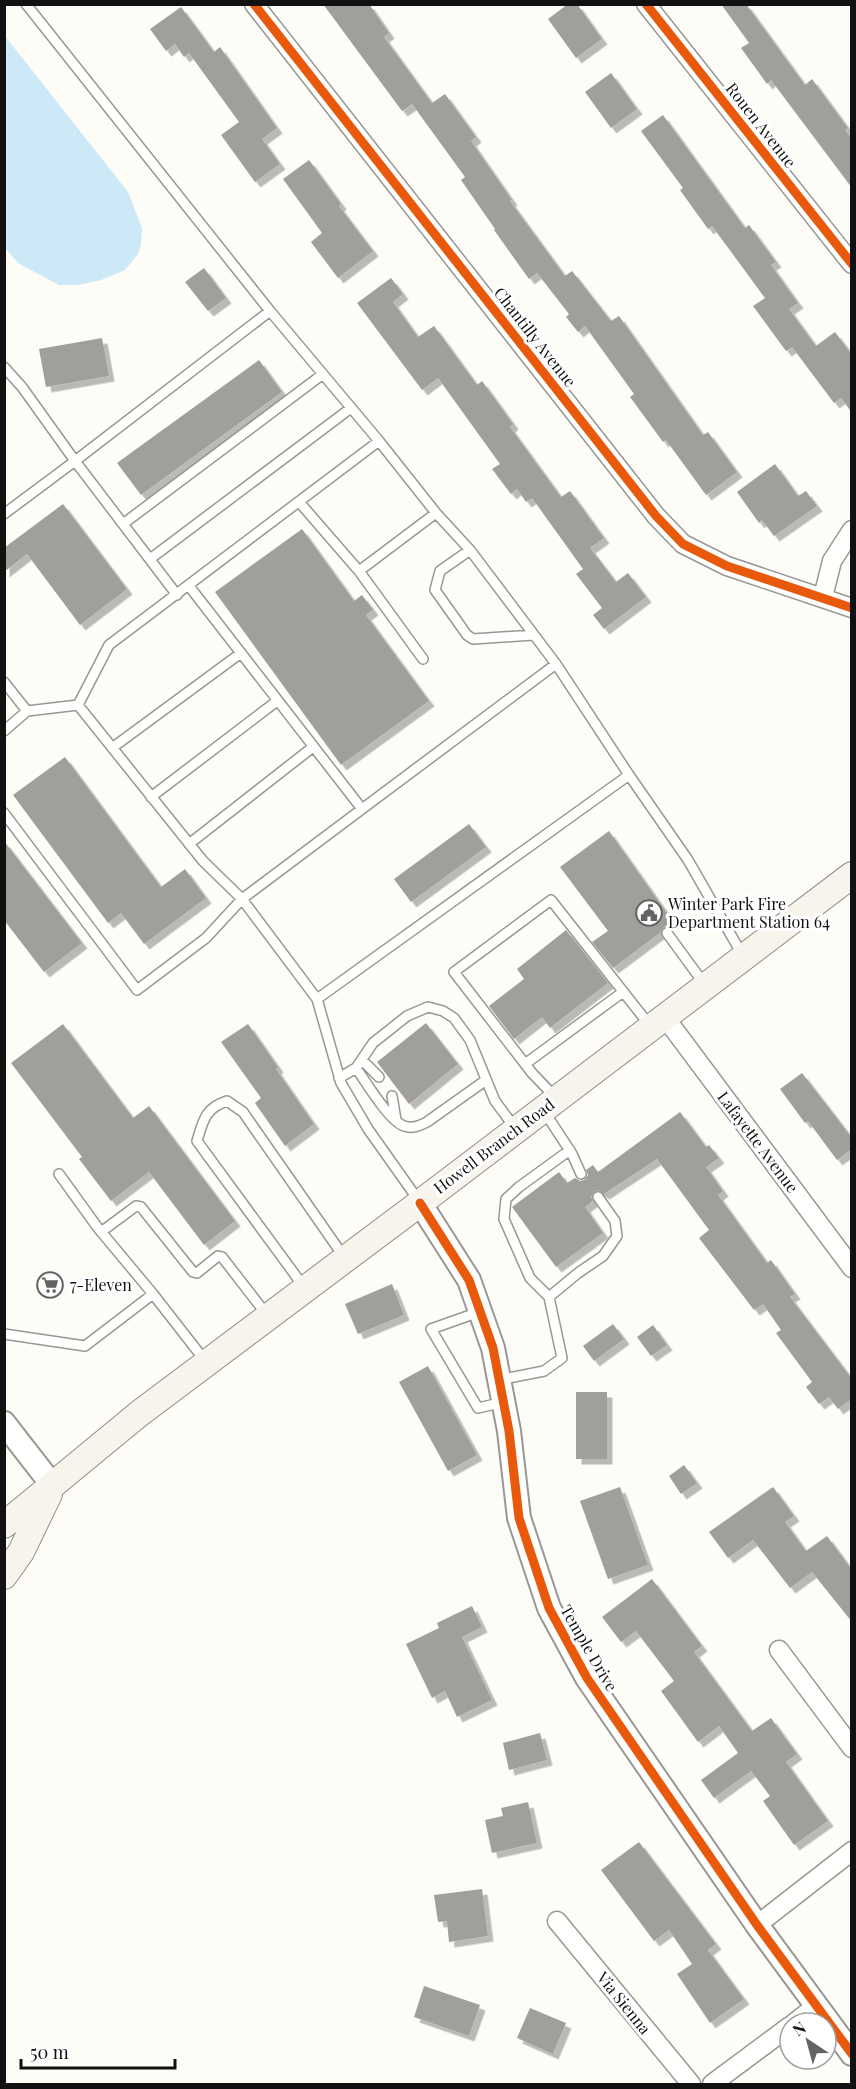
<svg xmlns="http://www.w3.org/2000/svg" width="856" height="2089" font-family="'Playfair Display',serif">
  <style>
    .water { fill: #cde8f7 }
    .building { fill: #a19f9c; filter: url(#shadow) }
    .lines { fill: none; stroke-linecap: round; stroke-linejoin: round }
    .service-casing { stroke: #979795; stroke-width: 12 }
    .minor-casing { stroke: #979795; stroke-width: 21 }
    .tertiary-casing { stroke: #979795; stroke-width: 26 }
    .secondary-casing { stroke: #8e8d8b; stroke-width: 28 }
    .service { stroke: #fffffe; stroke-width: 9 }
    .minor { stroke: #fffffe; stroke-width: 18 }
    .tertiary { stroke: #fffffe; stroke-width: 22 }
    .secondary { stroke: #f6f4eb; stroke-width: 26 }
    .cycleway-casing { stroke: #fff; stroke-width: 13 }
    .cycleway { stroke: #e8590c; stroke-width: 9 }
    .labels { text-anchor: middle; stroke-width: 6; stroke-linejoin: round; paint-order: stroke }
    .street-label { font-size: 16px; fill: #111; stroke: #fff }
    .poi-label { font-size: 16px; fill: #111; stroke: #fff; text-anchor: start }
  </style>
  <defs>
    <filter id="shadow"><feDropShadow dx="5.5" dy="5.5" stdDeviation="0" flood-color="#0004"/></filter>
  </defs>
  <rect width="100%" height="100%" fill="#fdfcf7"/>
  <path class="water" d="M 5,36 L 128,192 L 142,228 L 141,244 L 138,254 L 125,270 L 101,280 L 78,285 L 59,285 L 18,263 L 5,248 Z"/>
  <path class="building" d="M 323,4 L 369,4 L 389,33 L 384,37 L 432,103 L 445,94 L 476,137 L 471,141 L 512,200 L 510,201 L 565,276 L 572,271 L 611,321 L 619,316 L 703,435 L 708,432 L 737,472 L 706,495 L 666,440 L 663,442 L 630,397 L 634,394 L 585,326 L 578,332 L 566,317 L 569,314 L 537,273 L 529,279 L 494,230 L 495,229 L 461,180 L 465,177 L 412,104 L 402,111 Z
    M 568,4 L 577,4 L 602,39 L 576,58 L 548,19 Z
    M 721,4 L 746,4 L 805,85 L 812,79 L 848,128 L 845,130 L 852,139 L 852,188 L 771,80 L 767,84 L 741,48 L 749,43 Z
    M 181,7 L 214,52 L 220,47 L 277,128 L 262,139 L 280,164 L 255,182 L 221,135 L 239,122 L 189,53 L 184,57 L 175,44 L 166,51 L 150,29 Z
    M 611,73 L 637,109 L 611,128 L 585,92 Z
    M 663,115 L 745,228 L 749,225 L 776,262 L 771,265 L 798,303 L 789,309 L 816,346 L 835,332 L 852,355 L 852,413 L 841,398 L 834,403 L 792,347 L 786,351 L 753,306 L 765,298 L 712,226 L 708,229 L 680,190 L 683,188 L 641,131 Z
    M 309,160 L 341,204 L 339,206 L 373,251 L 338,278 L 311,242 L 322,233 L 283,179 Z
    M 204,268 L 226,298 L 208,311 L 185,282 Z
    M 391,278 L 403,294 L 393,302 L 418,337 L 434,326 L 477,385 L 482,381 L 513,424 L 510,427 L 561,497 L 570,491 L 604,538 L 590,548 L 616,582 L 628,573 L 646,597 L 604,629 L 593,615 L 602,608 L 576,574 L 583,569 L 532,498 L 526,502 L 517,489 L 511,494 L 492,469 L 500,464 L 438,378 L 422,390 L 357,303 Z
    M 102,338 L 109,376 L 46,387 L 39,349 Z
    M 259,360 L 282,392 L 141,495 L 117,463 Z
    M 775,464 L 798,496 L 806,491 L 817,506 L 774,536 L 762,520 L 759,523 L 737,492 Z
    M 63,504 L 127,589 L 80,625 L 27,554 L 4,572 L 4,548 Z
    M 302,529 L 354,601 L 362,595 L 373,610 L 366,615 L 429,701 L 341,765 L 215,592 Z
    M 65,757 L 161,887 L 185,869 L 206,898 L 144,944 L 121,913 L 108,923 L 13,795 Z
    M 469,824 L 486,847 L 411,902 L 394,879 Z
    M 609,831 L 674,923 L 664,927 L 660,933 L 613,968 L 592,942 L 608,931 L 560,867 Z
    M 4,841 L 82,943 L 44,972 L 4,920 Z
    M 566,930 L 608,983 L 550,1028 L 542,1017 L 514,1039 L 489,1006 L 524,979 L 517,969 Z
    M 426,1023 L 458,1064 L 409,1104 L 377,1062 Z
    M 63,1024 L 133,1118 L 149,1106 L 235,1221 L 204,1245 L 149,1172 L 111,1201 L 79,1159 L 82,1157 L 11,1063 Z
    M 248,1024 L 278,1067 L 276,1069 L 314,1124 L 285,1146 L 255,1103 L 261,1098 L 221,1042 Z
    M 802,1073 L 852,1138 L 852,1149 L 837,1160 L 808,1121 L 805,1123 L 780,1089 Z
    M 680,1112 L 706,1147 L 709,1145 L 719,1158 L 706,1167 L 723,1191 L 718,1195 L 767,1263 L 771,1260 L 795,1294 L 790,1297 L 852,1379 L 852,1399 L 838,1409 L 829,1397 L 819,1404 L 806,1387 L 812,1382 L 776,1333 L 781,1330 L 763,1304 L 754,1310 L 699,1238 L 709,1230 L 657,1159 L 604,1194 L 598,1190 L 594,1192 L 591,1197 L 593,1201 L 585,1207 L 603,1233 L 556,1267 L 512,1207 L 559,1172 L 567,1183 L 575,1178 L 580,1181 L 584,1180 L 588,1175 L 586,1170 L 593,1165 L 598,1172 Z
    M 392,1284 L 404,1315 L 358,1334 L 345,1304 Z
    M 613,1324 L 624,1339 L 594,1361 L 583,1346 Z
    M 653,1325 L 667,1345 L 651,1356 L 637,1337 Z
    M 428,1366 L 477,1455 L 448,1471 L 399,1382 Z
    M 576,1392 L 607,1392 L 607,1459 L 576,1459 Z
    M 684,1465 L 697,1483 L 681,1494 L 669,1476 Z
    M 620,1487 L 648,1565 L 608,1579 L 580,1501 Z
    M 773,1487 L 794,1516 L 785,1522 L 806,1551 L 827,1536 L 852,1570 L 852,1622 L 812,1572 L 790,1588 L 753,1540 L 728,1558 L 709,1532 Z
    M 652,1579 L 702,1646 L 694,1652 L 752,1731 L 771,1718 L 797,1754 L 786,1762 L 828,1821 L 794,1845 L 763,1801 L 770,1796 L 751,1771 L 714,1798 L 701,1780 L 738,1753 L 719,1726 L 698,1742 L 661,1691 L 674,1681 L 636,1631 L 621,1642 L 602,1617 Z
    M 472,1606 L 482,1627 L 462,1637 L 492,1700 L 457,1717 L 445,1691 L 432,1698 L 406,1644 L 439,1628 L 437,1623 Z
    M 540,1733 L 547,1760 L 509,1770 L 503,1743 Z
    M 528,1802 L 537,1843 L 492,1853 L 485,1820 L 503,1816 L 501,1808 Z
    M 639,1842 L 716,1944 L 708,1950 L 744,1999 L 710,2023 L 677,1974 L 692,1964 L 669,1930 L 654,1941 L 601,1870 Z
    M 482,1889 L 488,1936 L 449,1942 L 447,1921 L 438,1922 L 434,1895 Z
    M 424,1986 L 480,2005 L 469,2036 L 414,2017 Z
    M 530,2008 L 566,2023 L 553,2054 L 517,2038 Z"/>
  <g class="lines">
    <g class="service-casing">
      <path id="service" d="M 26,4 L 270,311 L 379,441 L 436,513 L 470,550 L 556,664 L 629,775 L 688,860 L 743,956
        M 4,367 L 22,387 L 75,461 L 4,514
        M 300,503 L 359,571 L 436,513
        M 123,524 L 323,374
        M 470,550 L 440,571 L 435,590 L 467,635 L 473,639 L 533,635
        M 150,559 L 351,408
        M 359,571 L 423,659
        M 189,586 L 362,809 L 556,664
        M 177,595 L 75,461 L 270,311
        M 4,682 L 27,711 L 78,705 L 203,861 L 242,899 L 317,999 L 629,775
        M 78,705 L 109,645 L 379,441
        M 4,731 L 27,711
        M 112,748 L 241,653
        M 151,797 L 277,701
        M 4,813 L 137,990 L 206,938 L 242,899 L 362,809
        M 189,844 L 313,747
        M 667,933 L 705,985
        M 317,999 L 341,1083 L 368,1129 L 419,1201
        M 362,1060 L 379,1077
        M 525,1064 L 623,992
        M 356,1068 C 366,1082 389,1121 404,1126 C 412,1129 419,1126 427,1122 L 486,1080
        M 339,1078 L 356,1068 L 373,1043 L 407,1016 L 428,1007 L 443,1011 L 454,1018 L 470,1040 L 495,1101 L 515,1128
        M 392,1096 L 396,1120
        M 555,1097 L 532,1073 L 454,972 L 551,900 L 651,1027
        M 544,1111 L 572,1154 L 581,1174
        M 59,1174 L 98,1228 L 153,1294
        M 101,1232 L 136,1206 L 141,1207 L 193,1272 L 197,1273 L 218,1256 L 222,1257 L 267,1315
        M 304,1287 L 197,1141 C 203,1121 205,1108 227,1101 L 243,1112 L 344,1257
        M 549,1297 L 530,1278 L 504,1219 L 506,1199 L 519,1187 L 570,1150
        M 479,1312 L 431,1329 L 478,1408 L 504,1402
        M 4,1334 L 85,1346 L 153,1294 L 206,1362
        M 499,1380 L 544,1371 L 562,1358 L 549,1297 L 578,1273 L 603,1256 L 617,1236 L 615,1221 L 598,1197"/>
    </g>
    <g class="minor-casing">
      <path id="minor" d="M 254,4 L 656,516 L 683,544 L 727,566 L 852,608
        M 646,4 L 852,264
        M 823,597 L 832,561 L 852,530
        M 664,1016 L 852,1268
        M 779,1650 L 852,1748
        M 557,1921 L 691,2084
        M 757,1925 L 852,1851
        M 794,2023 L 816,2006
        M 712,2084 L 790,2026"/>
    </g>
    <g class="tertiary-casing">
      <path id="tertiary" d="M 420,1203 L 469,1280 L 493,1348 L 509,1431 L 519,1518 L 549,1608 L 587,1678 L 757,1925 L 852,2054
        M 4,1423 L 53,1486"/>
    </g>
    <g class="secondary-casing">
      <path id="secondary" d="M 4,1525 L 140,1413 L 420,1203 L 852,875
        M 4,1576 L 21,1552 L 49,1494"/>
    </g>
    <use href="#service" class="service"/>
    <use href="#minor" class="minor"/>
    <use href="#tertiary" class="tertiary"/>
    <use href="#secondary" class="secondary"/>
    <g class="cycleway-casing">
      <path id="cycleway" d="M 254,4 L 656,516 L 683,544 L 727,566 L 852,608
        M 646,4 L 852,264
        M 420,1203 L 469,1280 L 493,1348 L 509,1431 L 519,1518 L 549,1608 L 587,1678 L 757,1925 L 852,2054"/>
    </g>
    <use href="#cycleway" class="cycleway"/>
  </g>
  <defs>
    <g id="civic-ring" transform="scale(1.35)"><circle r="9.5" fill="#fff" stroke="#646362" stroke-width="1.5"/><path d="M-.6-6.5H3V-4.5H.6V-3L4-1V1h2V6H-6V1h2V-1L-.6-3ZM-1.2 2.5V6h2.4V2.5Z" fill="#646362"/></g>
    <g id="supermarket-ring" transform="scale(1.35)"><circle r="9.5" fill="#fff" stroke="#646362" stroke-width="1.5"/><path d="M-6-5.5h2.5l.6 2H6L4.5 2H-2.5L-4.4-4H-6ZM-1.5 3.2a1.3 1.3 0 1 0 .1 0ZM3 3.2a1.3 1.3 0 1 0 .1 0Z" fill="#646362"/></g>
  </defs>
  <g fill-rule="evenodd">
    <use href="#civic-ring" x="649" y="913"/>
    <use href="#supermarket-ring" x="50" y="1285"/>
  </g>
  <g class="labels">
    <g class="street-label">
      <text transform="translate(761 125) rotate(52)" y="6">Rouen Avenue</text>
      <text transform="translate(535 337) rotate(52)" y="6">Chantilly Avenue</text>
      <text transform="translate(758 1142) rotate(53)" y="6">Lafayette Avenue</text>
      <text transform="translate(494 1146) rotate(-37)" y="6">Howell Branch Road</text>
      <text transform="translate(589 1648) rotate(60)" y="6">Temple Drive</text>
      <text transform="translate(624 2003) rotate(51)" y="6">Via Sienna</text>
    </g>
    <g class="poi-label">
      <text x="668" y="910">Winter Park Fire<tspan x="668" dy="18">Department Station 64</tspan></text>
      <text x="70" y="1291">7-Eleven</text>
    </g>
  </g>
  <rect width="856" height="2089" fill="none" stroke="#111111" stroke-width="12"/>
  <g transform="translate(808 2041) rotate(324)"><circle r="28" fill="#ffffff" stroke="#a0a0a0" stroke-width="1.5"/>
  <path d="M0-4.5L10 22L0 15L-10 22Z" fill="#646362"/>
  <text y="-9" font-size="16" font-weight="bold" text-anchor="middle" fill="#111111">N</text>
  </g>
  <path d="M21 2059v9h154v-9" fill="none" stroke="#111111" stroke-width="3"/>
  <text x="30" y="2059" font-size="18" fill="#111111" stroke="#ffffff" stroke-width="4.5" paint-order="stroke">50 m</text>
</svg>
